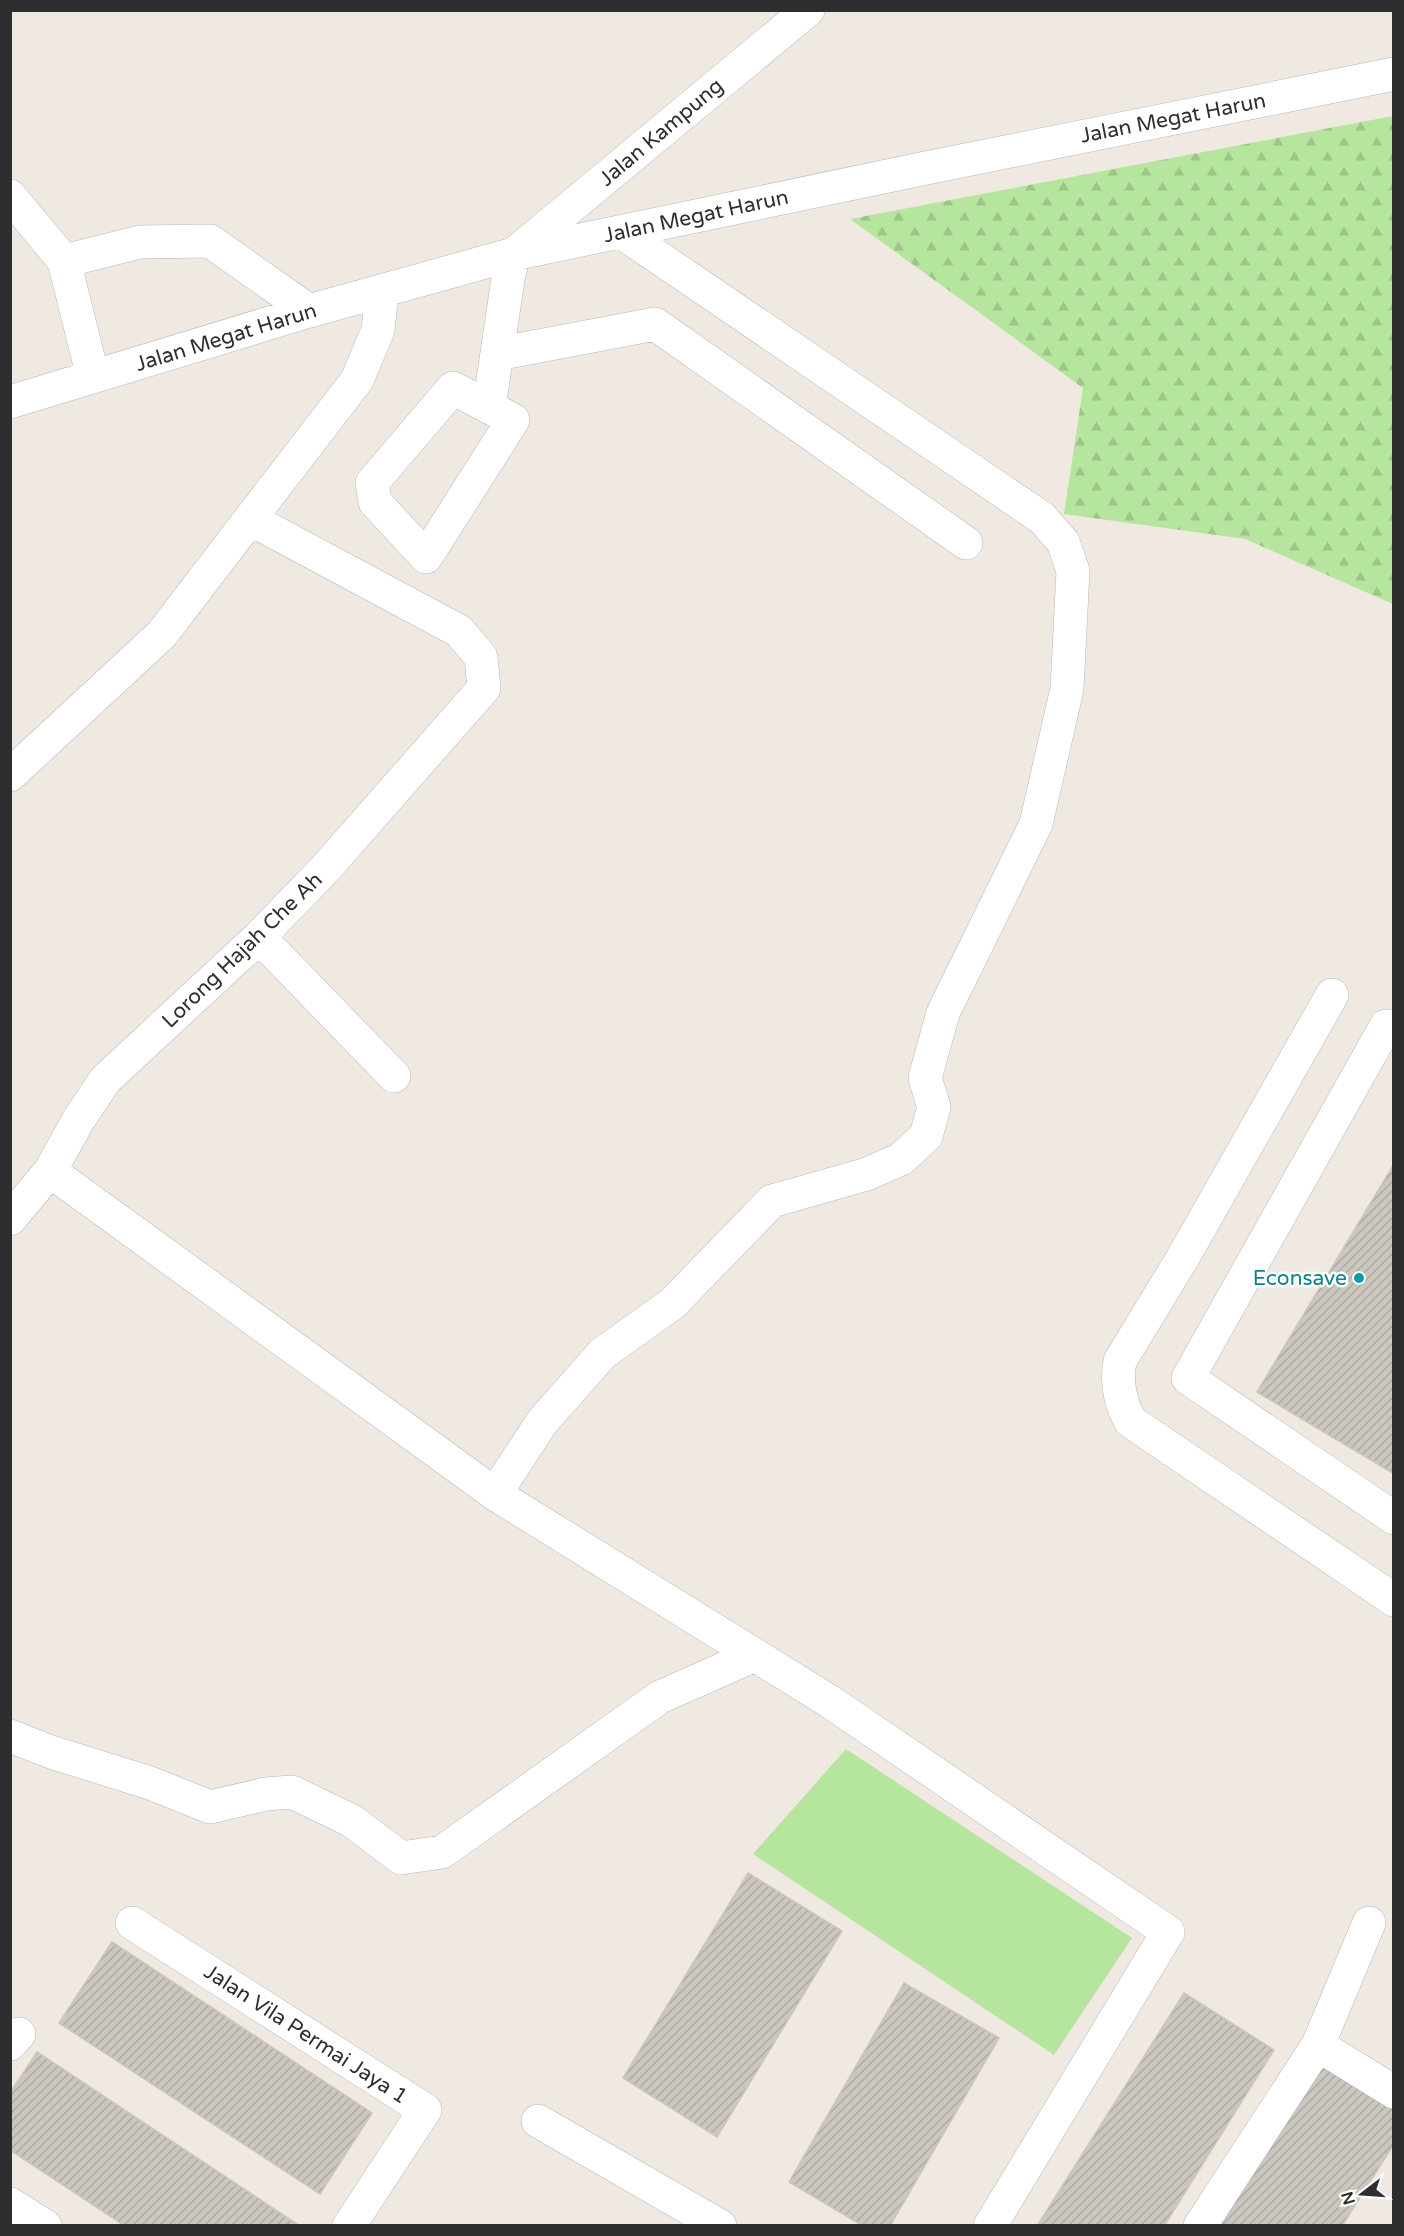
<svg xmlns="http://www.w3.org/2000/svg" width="1404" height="2236" font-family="'Varela Round',sans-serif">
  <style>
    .forest { fill: url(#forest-firs) }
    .park { fill: #b6e59e }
    .building { fill: url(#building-hatch); stroke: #cbc5ba; stroke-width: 1.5 }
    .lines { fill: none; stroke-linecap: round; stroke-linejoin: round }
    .minor-casing { stroke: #b4b7c1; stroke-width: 34 }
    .minor { stroke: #fff; stroke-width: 33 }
    .culture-dot { fill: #0f9aa8; stroke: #fff; stroke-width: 2 }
    .labels { text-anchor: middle; stroke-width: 5; stroke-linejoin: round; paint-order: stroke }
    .street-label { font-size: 21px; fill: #2e2e2e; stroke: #fff }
    .culture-label { font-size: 21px; fill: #0d838f; stroke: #fff; text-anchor: end }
  </style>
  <defs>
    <pattern id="forest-firs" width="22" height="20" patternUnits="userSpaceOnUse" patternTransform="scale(1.5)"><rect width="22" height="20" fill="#b6e59e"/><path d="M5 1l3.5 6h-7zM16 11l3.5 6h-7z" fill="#9dc588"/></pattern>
    <pattern id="building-hatch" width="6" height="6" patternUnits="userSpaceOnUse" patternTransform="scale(1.5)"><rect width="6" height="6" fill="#cbc7bf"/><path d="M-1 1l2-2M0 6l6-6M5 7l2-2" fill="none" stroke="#afaba4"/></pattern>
  </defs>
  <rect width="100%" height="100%" fill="#efe9e1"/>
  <path class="forest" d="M 1393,116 L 1393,604 L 1245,539 L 1064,514 L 1083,388 L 850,219 Z"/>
  <path class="park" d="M 846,1749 L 1132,1938 L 1054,2055 L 753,1854 Z"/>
  <path class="building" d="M 1394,1164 L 1394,1474 L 1257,1392 Z
    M 748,1873 L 842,1931 L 717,2137 L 623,2078 Z
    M 112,1942 L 372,2113 L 320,2194 L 59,2023 Z
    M 904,1983 L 999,2038 L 890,2226 L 863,2226 L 789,2182 Z
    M 1184,1993 L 1274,2050 L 1164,2226 L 1037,2226 Z
    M 37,2052 L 297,2224 L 296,2226 L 125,2226 L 10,2150 L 10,2093 Z
    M 1320,2059 L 1394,2106 L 1394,2144 L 1342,2226 L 1216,2226 Z"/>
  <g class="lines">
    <g class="minor-casing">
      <path id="minor" d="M 10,196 L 64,261 L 140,242 L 210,241 L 309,311
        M 64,261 L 93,377
        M 497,354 L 655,324 L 966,543
        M 453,388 L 513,420 L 426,557 L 375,502 L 372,483 Z
        M 10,402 L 309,311 L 514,254 L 926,168 L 1394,74
        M 489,407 L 508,279 L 514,254 L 808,10
        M 10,775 L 162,634 L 250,519 L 357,380 L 378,330 L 382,292
        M 259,937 L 394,1076
        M 1332,995 L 1182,1259 L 1120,1361 C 1116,1382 1120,1402 1130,1421 L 1394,1600
        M 1394,1031 L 1386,1026 L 1188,1378 L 1394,1518
        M 50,1171 L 495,1494 L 829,1701 L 1168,1932 L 990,2226
        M 10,1219 L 50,1171 L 79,1119 L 105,1080 L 259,937 L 325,869 L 484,688 L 481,657 L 459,631 L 250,519
        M 495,1494 L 542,1422 L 603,1353 L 672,1304 L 772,1201 L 867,1174 L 901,1159 L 926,1136 L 934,1107 L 925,1078 L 943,1013 L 1036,824 L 1067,689 L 1073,571 L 1063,542 L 1042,518 L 621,232
        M 10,1736 L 51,1752 L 150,1783 L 210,1807 L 266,1794 L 292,1792 L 352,1821 L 401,1858 L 442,1852 L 660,1697 L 755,1655
        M 132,1923 L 425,2110 L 349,2226
        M 10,2044 L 19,2034
        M 1318,2045 L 1394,2092
        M 538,2121 L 720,2226
        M 10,2204 L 45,2226
        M 1200,2226 L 1318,2045 L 1369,1923"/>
    </g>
    <use href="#minor" class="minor"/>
  </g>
  <circle class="culture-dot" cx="1359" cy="1278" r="6"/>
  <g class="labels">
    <g class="street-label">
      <text transform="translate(1173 118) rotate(-11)" y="7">Jalan Megat Harun</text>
      <text transform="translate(661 132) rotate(-40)" y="7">Jalan Kampung</text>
      <text transform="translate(696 216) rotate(-12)" y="7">Jalan Megat Harun</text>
      <text transform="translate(226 337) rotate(-17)" y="7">Jalan Megat Harun</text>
      <text transform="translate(242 950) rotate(-44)" y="7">Lorong Hajah Che Ah</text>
      <text transform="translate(306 2034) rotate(33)" y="7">Jalan Vila Permai Jaya 1</text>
    </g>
    <g class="culture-label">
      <text x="1347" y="1285">Econsave</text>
    </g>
  </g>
  <rect width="1404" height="2236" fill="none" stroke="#2e2e2e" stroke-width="24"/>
  <g transform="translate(1362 2194) rotate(253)" stroke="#ffffff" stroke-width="4.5" paint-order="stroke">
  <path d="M0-4.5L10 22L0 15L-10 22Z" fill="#2e2e2e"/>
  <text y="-9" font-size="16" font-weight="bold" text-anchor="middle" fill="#2e2e2e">N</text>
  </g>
</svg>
